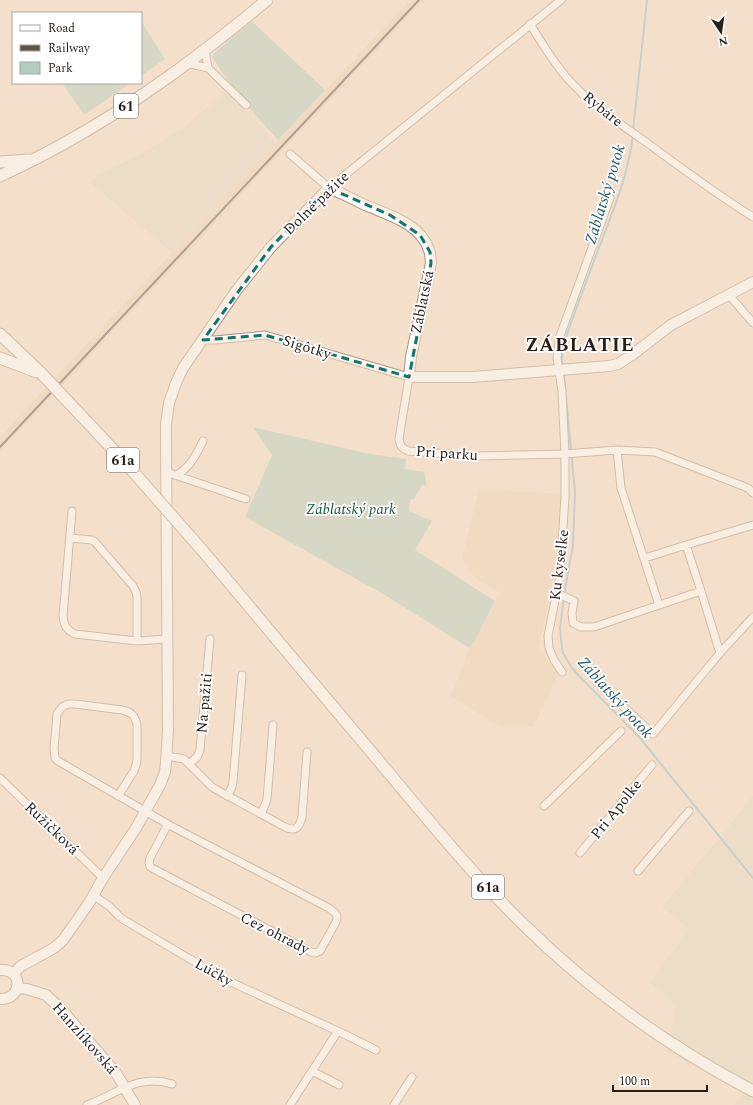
<svg xmlns="http://www.w3.org/2000/svg" width="753" height="1105" font-family="Spectral,serif">
  <style>
    .built { fill: #ecd3b8 }
    .industrial { fill: #e1d9c4 }
    .green { fill: #b2cdbf }
    .lines { fill: none; stroke-linecap: round; stroke-linejoin: round }
    .stream { stroke: #90bdca; stroke-width: 2 }
    .street-casing { stroke: #a89682; stroke-width: 9 }
    .secondary-casing { stroke: #a89682; stroke-width: 12 }
    .primary-casing { stroke: #a89682; stroke-width: 13 }
    .street { stroke: #fff; stroke-width: 7 }
    .secondary { stroke: #fff; stroke-width: 10 }
    .primary { stroke: #fff; stroke-width: 11 }
    .rail { stroke: #5e5348; stroke-width: 2 }
    .primary-bridge-casing { stroke: #a89682; stroke-width: 13; stroke-linecap: butt }
    .primary-bridge { stroke: #fff; stroke-width: 11 }
    .marked { fill: none; stroke: #0f766e; stroke-width: 3; stroke-dasharray: 8 5; stroke-linejoin: round }
    .labels { text-anchor: middle; stroke-width: 3.5; stroke-linejoin: round; paint-order: stroke }
    .shield { fill: #fff; stroke: #67625d; stroke-width: 1 }
    .shield-label { font-size: 14px; font-weight: bold; fill: #261e17 }
    .street-label { font-size: 15px; fill: #261e17; stroke: #fff }
    .park-label { font-size: 15px; font-style: italic; fill: #165a3f; stroke: #fff }
    .water-label { font-size: 16px; font-style: italic; fill: #1f5b69; stroke: #fff }
    .district-label { font-size: 19px; font-weight: bold; letter-spacing: 1px; fill: #261e17; stroke: #fff }
  </style>
  <rect width="100%" height="100%" fill="#f4e0cb"/>
  <path class="built" d="M 410,0 L 424,0 L 421,3 L 393,32 L 393,33 L 349,79 L 348,83 L 345,86 L 341,88 L 233,203 L 232,207 L 229,211 L 225,212 L 188,253 L 187,253 L 0,451 L 0,437 L 179,245 L 185,238 L 186,238 Z
    M 479,489 L 562,494 L 557,554 L 550,597 L 539,647 L 558,675 L 534,726 L 502,728 L 450,696 L 460,674 L 469,648 L 474,642 L 500,593 L 475,578 L 462,559 Z"/>
  <path class="industrial" d="M 225,92 L 249,114 L 275,143 L 186,238 L 185,238 L 172,253 L 90,182 L 101,173 L 140,155 L 183,128 Z
    M 753,795 L 753,1105 L 735,1105 L 744,1092 L 667,1052 L 676,1005 L 650,982 L 689,929 L 662,907 L 711,847 L 718,841 Z"/>
  <path class="green" d="M 141,21 L 165,59 L 141,76 Z
    M 252,21 L 325,90 L 278,140 C 254,114 230,87 212,56 L 216,51 Z
    M 62,83 L 131,83 L 84,115 Z
    M 253,427 L 370,454 L 406,459 L 405,469 L 424,472 L 427,486 L 422,485 L 414,499 L 411,499 L 410,503 L 409,511 L 432,521 L 415,550 L 495,601 L 474,642 L 469,648 L 385,595 L 245,517 L 272,455 Z"/>
  <g class="lines">
    <path class="stream" d="M 633,130 L 647,0
      M 562,365 L 562,352 L 565,340 C 576,308 588,277 600,245 C 614,209 629,172 633,134
      M 564,376 L 565,386
      M 566,397 L 575,492 L 573,545 L 565,589 L 560,628 L 561,640 L 563,653 L 572,668 L 581,678 L 640,738 L 753,878"/>
    <g class="street-casing">
      <path id="street" d="M 530,24 C 542,43 553,62 568,79 C 589,103 620,124 646,142 C 681,168 716,194 753,217
        M 205,50 L 208,68
        M 187,63 L 208,68 L 246,105
        M 290,154 L 329,188 L 561,0
        M 729,295 L 753,323
        M 203,340 L 215,340 L 265,335 L 409,377 L 399,439 C 400,446 402,448 408,451 L 477,456 L 565,454 L 617,450 L 655,452 L 748,488 L 753,493
        M 617,450 L 621,488 L 659,605
        M 166,472 L 246,499
        M 177,475 C 191,466 196,455 203,441
        M 72,511 L 63,616 C 64,625 66,630 75,634 L 137,641 L 167,639
        M 70,538 L 92,540 L 95,542 L 133,586 L 136,592 L 137,597 L 137,641
        M 686,545 L 753,525
        M 645,558 L 686,545 L 701,591
        M 556,594 L 559,594 L 574,601 L 572,613 L 573,623 L 581,627 L 594,627 L 701,591 L 720,653 L 653,734 L 598,683
        M 720,653 L 753,617
        M 562,672 L 554,660 L 549,648 L 548,636 L 560,575 L 565,497 L 565,454 L 562,391 L 557,358 L 560,336 L 610,198
        M 167,756 L 184,759 L 212,787 L 219,791 L 285,827 C 295,832 299,828 302,817 L 307,752
        M 189,764 L 197,757 L 200,750 L 210,639
        M 0,778 L 103,878
        M 118,796 L 134,771 L 136,765 L 137,759 L 137,725 C 135,715 131,712 122,710 L 75,704 L 68,704 L 62,707 L 57,714 L 54,749 L 55,758 L 58,761 L 171,826 L 329,908 C 335,913 339,914 336,922 L 320,951 L 315,953 L 311,952 L 150,867 L 149,863 L 150,858 L 168,824
        M 227,796 L 232,787 L 233,782 L 242,675
        M 544,806 L 621,731
        M 261,814 L 267,800 L 273,725
        M 580,853 L 652,765
        M 638,871 L 689,811
        M 93,895 L 109,906 L 119,916 L 124,920 L 222,978 L 344,1034 L 376,1050
        M 312,1071 L 339,1085
        M 87,1105 C 117,1094 139,1073 172,1084
        M 290,1105 L 338,1031
        M 394,1105 L 412,1077"/>
    </g>
    <g class="secondary-casing">
      <path id="secondary" d="M 0,970 C 24,968 23,1000 0,999
        M 13,974 L 21,966 L 54,948 L 63,940 L 89,903 L 103,878 L 136,828 L 160,785 L 165,772 L 166,763 L 168,730 L 166,435 L 166,424 L 169,403 L 176,383 L 183,368 L 236,291 L 271,247 L 329,188 C 341,193 353,199 365,205 C 389,215 421,224 429,250 C 431,254 430,259 431,263 L 411,357 L 409,377 L 472,377 L 609,366 L 618,364 L 632,355 L 671,325 L 753,282
        M 17,988 L 27,989 L 46,995 L 61,1009 L 116,1073 L 135,1105"/>
    </g>
    <g class="primary-casing">
      <path id="primary" d="M 0,162 L 28,160
        M 0,176 C 21,166 42,156 63,144 C 136,104 203,53 267,0
        M 0,334 L 41,373
        M 0,358 L 37,372
        M 202,550 C 261,621 319,690 378,760 C 425,816 471,873 523,924 C 590,990 669,1047 753,1091"/>
    </g>
    <use href="#street" class="street"/>
    <use href="#secondary" class="secondary"/>
    <use href="#primary" class="primary"/>
    <path class="rail" d="M 0,447 L 419,0"/>
    <g class="primary-bridge-casing">
      <path id="primary-bridge" d="M 41,373 L 122,459 L 202,550"/>
    </g>
    <use href="#primary-bridge" class="primary-bridge"/>
  </g>
  <path d="M0 0H753V1105H0ZM 329,188 L 390,215 L 420,235 L 430,252 L 431,263 L 409,377 L 265,335 L 203,340 L 271,247 Z" fill="#f4e0cb" fill-opacity=".55" fill-rule="evenodd"/>
  <path class="marked" d="M 329,188 L 390,215 L 420,235 L 430,252 L 431,263 L 409,377 L 265,335 L 203,340 L 271,247 Z"/>
  <g class="labels">
    <g class="shield">
      <rect x="114" y="94" width="24" height="24" rx="3"/>
      <rect x="107" y="448" width="32" height="24" rx="3"/>
      <rect x="472" y="875" width="32" height="24" rx="3"/>
    </g>
    <g class="shield-label">
      <text x="126" y="111">61</text>
      <text x="123" y="465">61a</text>
      <text x="488" y="892">61a</text>
    </g>
    <g class="street-label">
      <text transform="translate(603 109) rotate(39)" y="5">Rybáre</text>
      <text transform="translate(316 203) rotate(-44)" y="5">Dolné pažite</text>
      <text transform="translate(422 302) rotate(-78)" y="5">Záblatská</text>
      <text transform="translate(307 347) rotate(17)" y="5">Sigôtky</text>
      <text transform="translate(447 453) rotate(4)" y="5">Pri parku</text>
      <text transform="translate(559 565) rotate(-83)" y="5">Ku kyselke</text>
      <text transform="translate(204 703) rotate(-85)" y="5">Na pažiti</text>
      <text transform="translate(616 809) rotate(-51)" y="5">Pri Apolke</text>
      <text transform="translate(52 828) rotate(44)" y="5">Ružičková</text>
      <text transform="translate(275 933) rotate(27)" y="5">Cez ohrady</text>
      <text transform="translate(214 972) rotate(29)" y="5">Lúčky</text>
      <text transform="translate(85 1038) rotate(49)" y="5">Hanzlíkovská</text>
    </g>
    <g class="park-label">
      <text x="351" y="514">Záblatský park</text>
    </g>
    <g class="water-label">
      <text transform="translate(604 194) rotate(-73)" y="6">Záblatský potok</text>
      <text transform="translate(616 697) rotate(48)" y="6">Záblatský potok</text>
    </g>
    <g class="district-label">
      <text x="580" y="351">ZÁBLATIE</text>
    </g>
  </g>
  <rect x="12" y="12" width="130" height="72" fill="#ffffff" stroke="#a8a5a2"/>
  <rect x="20" y="25" width="20" height="6" fill="#ffffff" stroke="#a8a5a2"/>
  <text x="48" y="32" font-size="12" fill="#261e17">Road</text>
  <rect x="20" y="45" width="20" height="6" fill="#5e5348" stroke="#a8a5a2"/>
  <text x="48" y="52" font-size="12" fill="#261e17">Railway</text>
  <rect x="20" y="62" width="20" height="12" fill="#b2cdbf" stroke="#a8a5a2"/>
  <text x="48" y="72" font-size="12" fill="#261e17">Park</text>
  <g transform="translate(721 32) rotate(167)" stroke="#ffffff" stroke-width="3" paint-order="stroke">
  <path d="M0-3L7 15L0 10L-7 15Z" fill="#261e17"/>
  <text y="-6" font-size="11" font-weight="bold" text-anchor="middle" fill="#261e17">N</text>
  </g>
  <path d="M613 1085v6h94v-6" fill="none" stroke="#261e17" stroke-width="2"/>
  <text x="619" y="1085" font-size="12" fill="#261e17" stroke="#ffffff" stroke-width="3" paint-order="stroke">100 m</text>
</svg>
